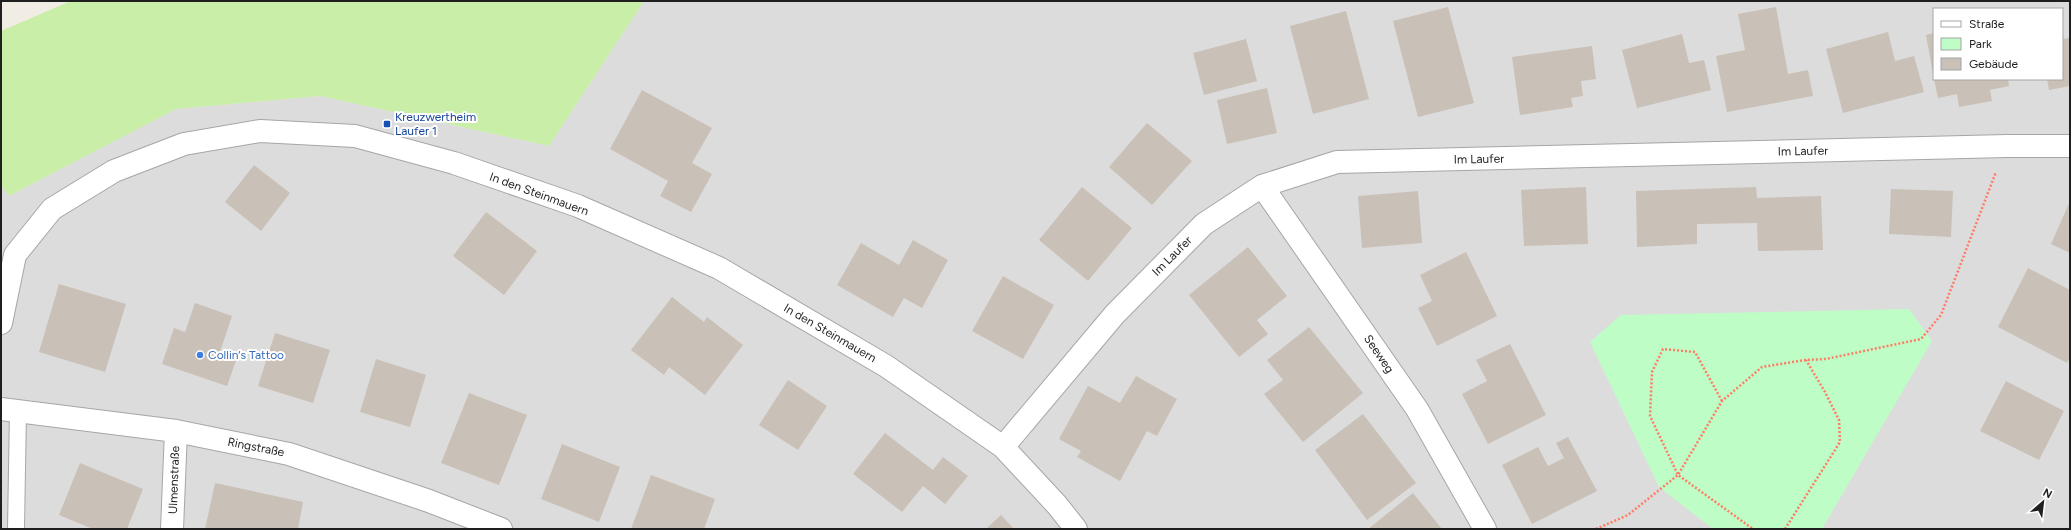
<svg xmlns="http://www.w3.org/2000/svg" width="2071" height="530" font-family="Figtree,sans-serif">
  <style>
    .residential { fill: #dddcdc; fill-rule: evenodd }
    .grass { fill: #c8eea7 }
    .park { fill: #bffdc6 }
    .building { fill: #c9c0b7 }
    .lines { fill: none; stroke-linecap: round; stroke-linejoin: round }
    .service-casing { stroke: #a6a6a6; stroke-width: 18 }
    .minor-casing { stroke: #a6a6a6; stroke-width: 24 }
    .path { stroke: #ff7c67; stroke-width: 2.5; stroke-dasharray: 2 2; stroke-linecap: butt }
    .service { stroke: #fff; stroke-width: 16 }
    .minor { stroke: #fff; stroke-width: 22 }
    .transit-dot { fill: #1a4fb4; stroke: #fff; stroke-width: 1.5 }
    .shop-dot { fill: #3f7fe0; stroke: #fff; stroke-width: 1.5 }
    .labels { text-anchor: middle; stroke-width: 4; stroke-linejoin: round; paint-order: stroke }
    .transit-label { font-size: 12px; fill: #164399; stroke: #fff; text-anchor: start }
    .street-label { font-size: 12px; fill: #1f1f1f; stroke: #fff }
    .shop-label { font-size: 12px; fill: #366cbe; stroke: #fff; text-anchor: start }
  </style>
  <rect width="100%" height="100%" fill="#f1ede5"/>
  <path class="residential" d="M 644,1 L 2070,1 L 2070,529 L 1,529 L 1,185 L 9,196 L 176,109 L 320,96 L 549,146 ZM 1934,9 L 2062,9 L 2062,79 L 1934,79 Z"/>
  <path class="grass" d="M 71,1 L 644,1 L 549,146 L 320,96 L 176,109 L 9,196 L 1,185 L 1,31 Z"/>
  <path class="park" d="M 1909,309 L 1932,341 L 1822,529 L 1713,529 L 1659,487 L 1590,342 L 1621,315 Z"/>
  <path class="building" d="M 1448,7 L 1474,103 L 1418,117 L 1393,21 Z
    M 1776,7 L 1788,74 L 1808,70 L 1813,96 L 1727,112 L 1716,56 L 1745,50 L 1738,14 Z
    M 1346,11 L 1369,99 L 1313,114 L 1290,26 Z
    M 1888,32 L 1895,61 L 1914,56 L 1924,92 L 1843,113 L 1826,49 Z
    M 1934,33 L 1934,74 L 1933,74 L 1926,35 Z
    M 1682,34 L 1689,63 L 1704,60 L 1711,90 L 1637,108 L 1622,50 Z
    M 2070,38 L 2070,86 L 2049,90 L 2047,79 L 2062,79 L 2062,39 Z
    M 1246,39 L 1257,81 L 1204,95 L 1193,53 Z
    M 1592,46 L 1596,79 L 1581,81 L 1583,96 L 1571,98 L 1573,107 L 1520,115 L 1512,57 Z
    M 1934,79 L 2008,79 L 2009,86 L 1990,90 L 1992,101 L 1959,107 L 1957,94 L 1938,98 Z
    M 1267,88 L 1277,133 L 1227,144 L 1217,100 Z
    M 642,90 L 712,128 L 692,163 L 712,174 L 691,212 L 660,196 L 668,181 L 610,149 Z
    M 1147,123 L 1192,161 L 1152,205 L 1109,167 Z
    M 254,165 L 290,193 L 261,231 L 225,202 Z
    M 1082,187 L 1132,228 L 1088,281 L 1039,240 Z
    M 1586,187 L 1588,244 L 1524,246 L 1521,190 Z
    M 1756,187 L 1757,198 L 1821,196 L 1823,250 L 1758,251 L 1757,223 L 1697,224 L 1697,244 L 1637,247 L 1636,191 Z
    M 1891,189 L 1953,191 L 1951,237 L 1889,234 Z
    M 1418,191 L 1422,243 L 1362,248 L 1358,196 Z
    M 2070,201 L 2070,253 L 2051,244 Z
    M 486,212 L 537,251 L 504,295 L 453,256 Z
    M 913,240 L 948,260 L 922,308 L 904,298 L 893,317 L 837,285 L 861,243 L 899,265 Z
    M 1248,247 L 1287,296 L 1257,320 L 1268,334 L 1239,357 L 1189,295 Z
    M 1466,252 L 1497,316 L 1437,346 L 1418,308 L 1432,301 L 1420,275 Z
    M 2028,268 L 2070,290 L 2070,357 L 2067,363 L 1998,327 Z
    M 1003,276 L 1054,305 L 1023,359 L 972,331 Z
    M 59,284 L 126,304 L 105,372 L 39,352 Z
    M 672,297 L 704,322 L 707,317 L 743,345 L 705,395 L 669,367 L 664,375 L 631,350 Z
    M 195,303 L 232,316 L 220,352 L 237,358 L 227,386 L 162,364 L 174,328 L 185,332 Z
    M 1309,327 L 1363,393 L 1303,442 L 1264,394 L 1283,380 L 1267,360 Z
    M 275,333 L 330,350 L 313,403 L 258,386 Z
    M 1510,344 L 1546,415 L 1488,444 L 1462,394 L 1487,381 L 1476,360 Z
    M 376,359 L 426,375 L 410,427 L 360,412 Z
    M 1136,376 L 1177,399 L 1157,436 L 1147,431 L 1120,481 L 1077,457 L 1081,451 L 1059,439 L 1088,386 L 1120,403 Z
    M 788,380 L 827,406 L 798,450 L 759,425 Z
    M 2006,381 L 2064,411 L 2039,460 L 1980,431 Z
    M 469,393 L 527,415 L 499,485 L 441,463 Z
    M 1363,414 L 1416,483 L 1367,520 L 1315,450 Z
    M 885,433 L 933,470 L 943,457 L 968,476 L 945,504 L 923,486 L 902,512 L 853,474 Z
    M 1568,437 L 1597,491 L 1532,524 L 1502,465 L 1538,447 L 1548,466 L 1564,458 L 1556,443 Z
    M 562,444 L 620,467 L 599,522 L 541,499 Z
    M 80,463 L 143,489 L 127,529 L 93,529 L 59,515 Z
    M 651,475 L 715,499 L 704,529 L 631,529 Z
    M 215,483 L 303,502 L 298,529 L 205,529 Z
    M 1413,493 L 1442,529 L 1368,529 Z
    M 1001,515 L 1014,529 L 986,529 Z"/>
  <g class="lines">
    <g class="service-casing">
      <path id="service" d="M 16,529 L 18,410"/>
    </g>
    <g class="minor-casing">
      <path id="minor" d="M 1262,186 L 1417,409 L 1485,529
        M 1,323 L 15,255 L 52,209 L 114,171 L 184,144 L 260,131 L 355,136 L 454,163 L 578,206 L 719,268 L 886,366 L 1003,447 L 1057,505 L 1076,529
        M 1,409 L 176,431 L 289,454 L 429,501 L 501,529
        M 1003,447 L 1115,314 L 1204,224 L 1262,186 L 1337,162 L 2007,146 L 2070,146
        M 172,529 L 176,431"/>
    </g>
    <path class="path" d="M 1722,401 L 1695,352 L 1663,349 L 1652,372 L 1650,416 L 1678,475 L 1753,529
      M 1596,529 L 1628,515 L 1678,475 L 1722,401 L 1762,367 L 1805,360 L 1826,359 L 1921,339 L 1941,315 L 1996,172
      M 1785,529 L 1840,442 L 1839,420 L 1825,392 L 1806,360"/>
    <use href="#service" class="service"/>
    <use href="#minor" class="minor"/>
  </g>
  <rect class="transit-dot" x="383" y="120" width="8" height="8" rx="2"/>
  <circle class="shop-dot" cx="200" cy="355" r="4"/>
  <g class="labels">
    <g class="transit-label">
      <text x="395" y="121">Kreuzwertheim<tspan x="395" dy="14">Laufer 1</tspan></text>
    </g>
    <g class="street-label">
      <text transform="translate(1803 151) rotate(-1)" y="4">Im Laufer</text>
      <text transform="translate(1479 159) rotate(-1)" y="4">Im Laufer</text>
      <text transform="translate(539 194) rotate(20)" y="4">In den Steinmauern</text>
      <text transform="translate(1172 256) rotate(-45)" y="4">Im Laufer</text>
      <text transform="translate(830 333) rotate(30)" y="4">In den Steinmauern</text>
      <text transform="translate(1379 354) rotate(56)" y="4">Seeweg</text>
      <text transform="translate(256 447) rotate(11)" y="4">Ringstraße</text>
      <text transform="translate(174 480) rotate(-88)" y="4">Ulmenstraße</text>
    </g>
    <g class="shop-label">
      <text x="208" y="359">Collin‘s Tattoo</text>
    </g>
  </g>
  <rect width="2071" height="530" fill="none" stroke="#1f1f1f" stroke-width="4"/>
  <rect x="1933" y="8" width="130" height="72" fill="#ffffff" stroke="#a5a5a5"/>
  <rect x="1941" y="21" width="20" height="6" fill="#ffffff" stroke="#a5a5a5"/>
  <text x="1969" y="28" font-size="12" fill="#1f1f1f">Straße</text>
  <rect x="1941" y="38" width="20" height="12" fill="#bffdc6" stroke="#a5a5a5"/>
  <text x="1969" y="48" font-size="12" fill="#1f1f1f">Park</text>
  <rect x="1941" y="58" width="20" height="12" fill="#c9c0b7" stroke="#a5a5a5"/>
  <text x="1969" y="68" font-size="12" fill="#1f1f1f">Gebäude</text>
  <g transform="translate(2043 502) rotate(28)" stroke="#ffffff" stroke-width="3" paint-order="stroke">
  <path d="M0-3L7 15L0 10L-7 15Z" fill="#1f1f1f"/>
  <text y="-6" font-size="11" font-weight="bold" text-anchor="middle" fill="#1f1f1f">N</text>
  </g>
</svg>
